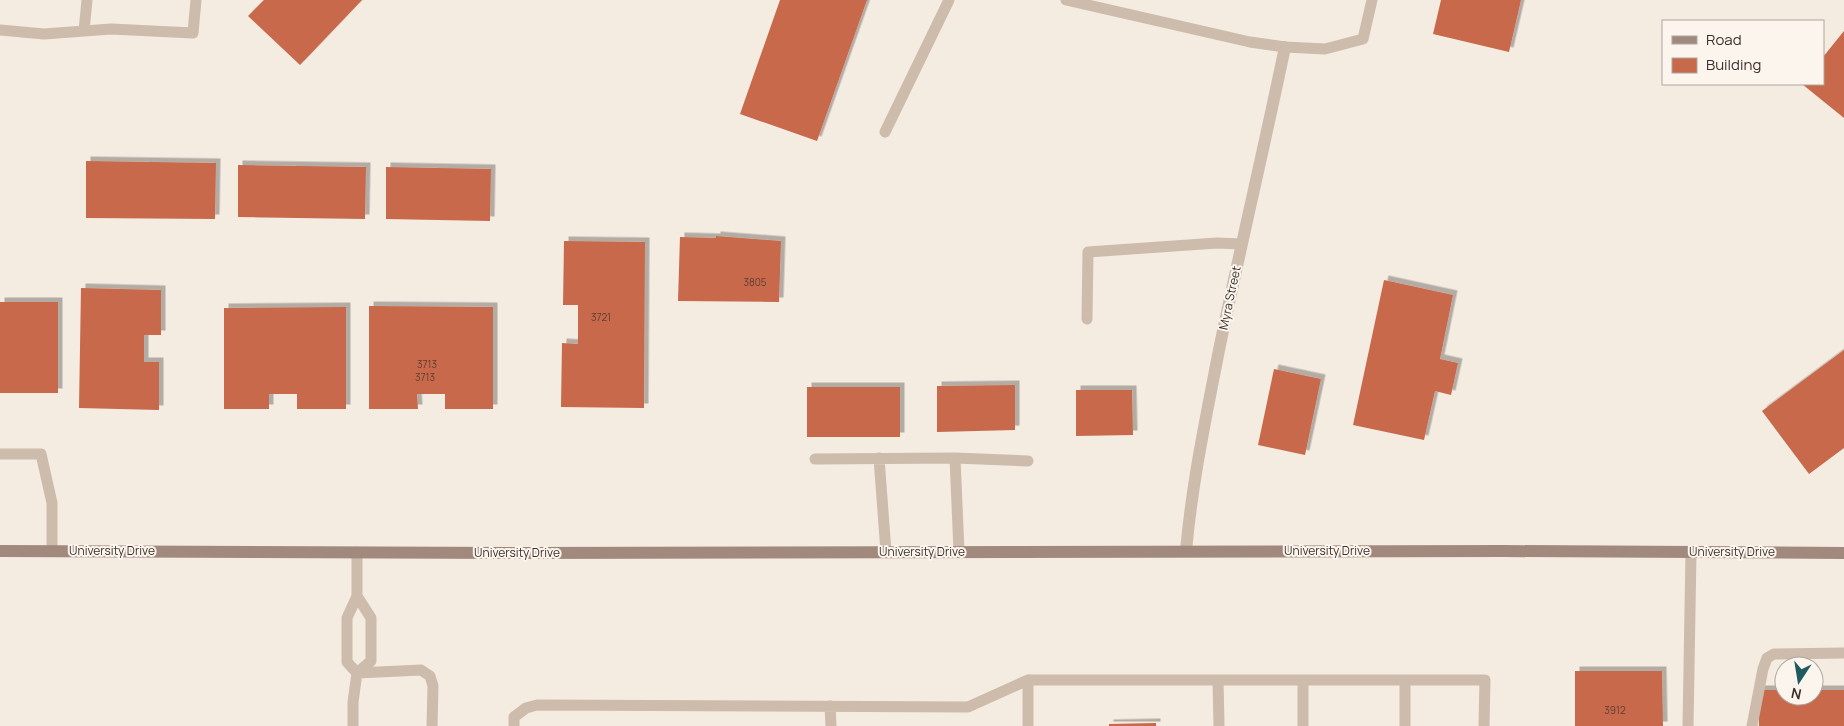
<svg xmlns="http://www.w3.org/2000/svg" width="1844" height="726" font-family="Manrope,sans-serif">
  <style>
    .building { fill: #c8694b; filter: url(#shadow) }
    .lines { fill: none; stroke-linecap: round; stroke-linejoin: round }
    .service { stroke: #cdbbac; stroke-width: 11 }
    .minor { stroke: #cdbbac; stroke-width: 12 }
    .secondary { stroke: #a18a7d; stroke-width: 12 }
    .labels { text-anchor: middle; stroke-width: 4; stroke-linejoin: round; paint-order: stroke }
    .number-label { font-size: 10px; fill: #5e3e33 }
    .street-label { font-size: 12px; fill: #3b302b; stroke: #fbf5ee }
  </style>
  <defs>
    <filter id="shadow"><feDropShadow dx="4.5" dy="-4.5" stdDeviation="0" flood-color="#0004"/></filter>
  </defs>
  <rect width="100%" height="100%" fill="#f4ebe1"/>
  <path class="building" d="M 264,0 L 362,0 L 300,65 L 248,16 Z
    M 780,0 L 867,0 L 817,141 L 740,114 Z
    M 1441,0 L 1521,0 L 1509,52 L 1433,34 Z
    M 1844,31 L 1844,118 L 1802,84 L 1823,84 L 1823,57 Z
    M 86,161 L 216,163 L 215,219 L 86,218 Z
    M 238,165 L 366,167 L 365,219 L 238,217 Z
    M 386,167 L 491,169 L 490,221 L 386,219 Z
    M 716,236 L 781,241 L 779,302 L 678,301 L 680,237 L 716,238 Z
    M 564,241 L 645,242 L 644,408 L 561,407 L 562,343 L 578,344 L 578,305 L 563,305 Z
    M 1384,280 L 1453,295 L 1440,359 L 1458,363 L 1451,395 L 1435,391 L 1424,440 L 1353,425 Z
    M 81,288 L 161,290 L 161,335 L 144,335 L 144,362 L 159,362 L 159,410 L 79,408 Z
    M 0,302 L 58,302 L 58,393 L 0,393 Z
    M 369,306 L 493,307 L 493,409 L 445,409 L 445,394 L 417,394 L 418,409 L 369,409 Z
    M 346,307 L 346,409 L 297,409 L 297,394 L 269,394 L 269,409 L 224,409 L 224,308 Z
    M 1844,350 L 1844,448 L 1809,474 L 1762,411 Z
    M 1274,369 L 1321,379 L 1305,455 L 1258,445 Z
    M 1015,385 L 1015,430 L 937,432 L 937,386 Z
    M 807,387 L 900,387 L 900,437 L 807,437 Z
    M 1076,390 L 1132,390 L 1133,435 L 1076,436 Z
    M 1575,671 L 1662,671 L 1663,726 L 1575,726 Z
    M 1759,690 L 1784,690 L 1784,696 L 1814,696 L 1814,690 L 1844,690 L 1844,726 L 1759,726 Z
    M 1156,723 L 1156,726 L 1109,726 L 1109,724 Z"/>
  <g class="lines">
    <path class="service" d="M 1066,0 L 1250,42 L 1285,47 L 1325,49 L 1363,39 L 1372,0
      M 0,30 L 44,34 L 111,29 L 193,33 L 196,0
      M 84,31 L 87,0
      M 885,132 L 949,0
      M 1087,319 L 1088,252 L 1217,243 L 1241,244
      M 0,454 L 41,454 L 52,503 L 52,551
      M 879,458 L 886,552
      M 955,458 L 1028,461
      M 815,459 L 955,458 L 959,551
      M 357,552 L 357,596 L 347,618 L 347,662 L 357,673 L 371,661 L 371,618 L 357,596
      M 1218,680 L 1219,726
      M 1303,680 L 1303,726
      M 830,706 L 831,726
      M 353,726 L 353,702 L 357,673 L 421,670 L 430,676 L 433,686 L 432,726
      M 514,726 L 514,717 L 526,708 L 537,705 L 968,707 L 1028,680
      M 1028,726 L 1028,680 L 1485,680 L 1484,726
      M 1405,726 L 1405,680
      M 1688,726 L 1691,552
      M 1752,726 L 1763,669 L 1767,658 L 1774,654 L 1844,653"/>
    <path class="minor" d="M 1186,551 C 1192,483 1206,417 1219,350 C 1240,249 1264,148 1285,47"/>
    <path class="secondary" d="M 0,551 L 521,553 L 1504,551 L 1844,553"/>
  </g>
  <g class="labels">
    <g class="number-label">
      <text x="755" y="286">3805</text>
      <text x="601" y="321">3721</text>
      <text x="427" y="368">3713</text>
      <text x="425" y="381">3713</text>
      <text x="1615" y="714">3912</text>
    </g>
    <g class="street-label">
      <text transform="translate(1230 298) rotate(-78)" y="4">Myra Street</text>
      <text x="112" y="555">University Drive</text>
      <text x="1327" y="555">University Drive</text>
      <text x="922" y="556">University Drive</text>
      <text x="1732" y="556">University Drive</text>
      <text x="517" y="557">University Drive</text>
    </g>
  </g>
  <rect x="1662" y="20" width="162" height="65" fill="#fbf5ee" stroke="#aea6a0"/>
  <rect x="1672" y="36" width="25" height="8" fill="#a18a7d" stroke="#aea6a0"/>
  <text x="1706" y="45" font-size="15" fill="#3b302b">Road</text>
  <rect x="1672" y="58" width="25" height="15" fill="#c8694b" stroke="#aea6a0"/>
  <text x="1706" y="70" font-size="15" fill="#3b302b">Building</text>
  <g transform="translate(1799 681) rotate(192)"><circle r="24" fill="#fbf5ee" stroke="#aea6a0"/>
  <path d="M0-4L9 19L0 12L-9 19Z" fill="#1f5a5e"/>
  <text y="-8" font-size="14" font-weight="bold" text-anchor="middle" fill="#3b302b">N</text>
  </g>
</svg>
